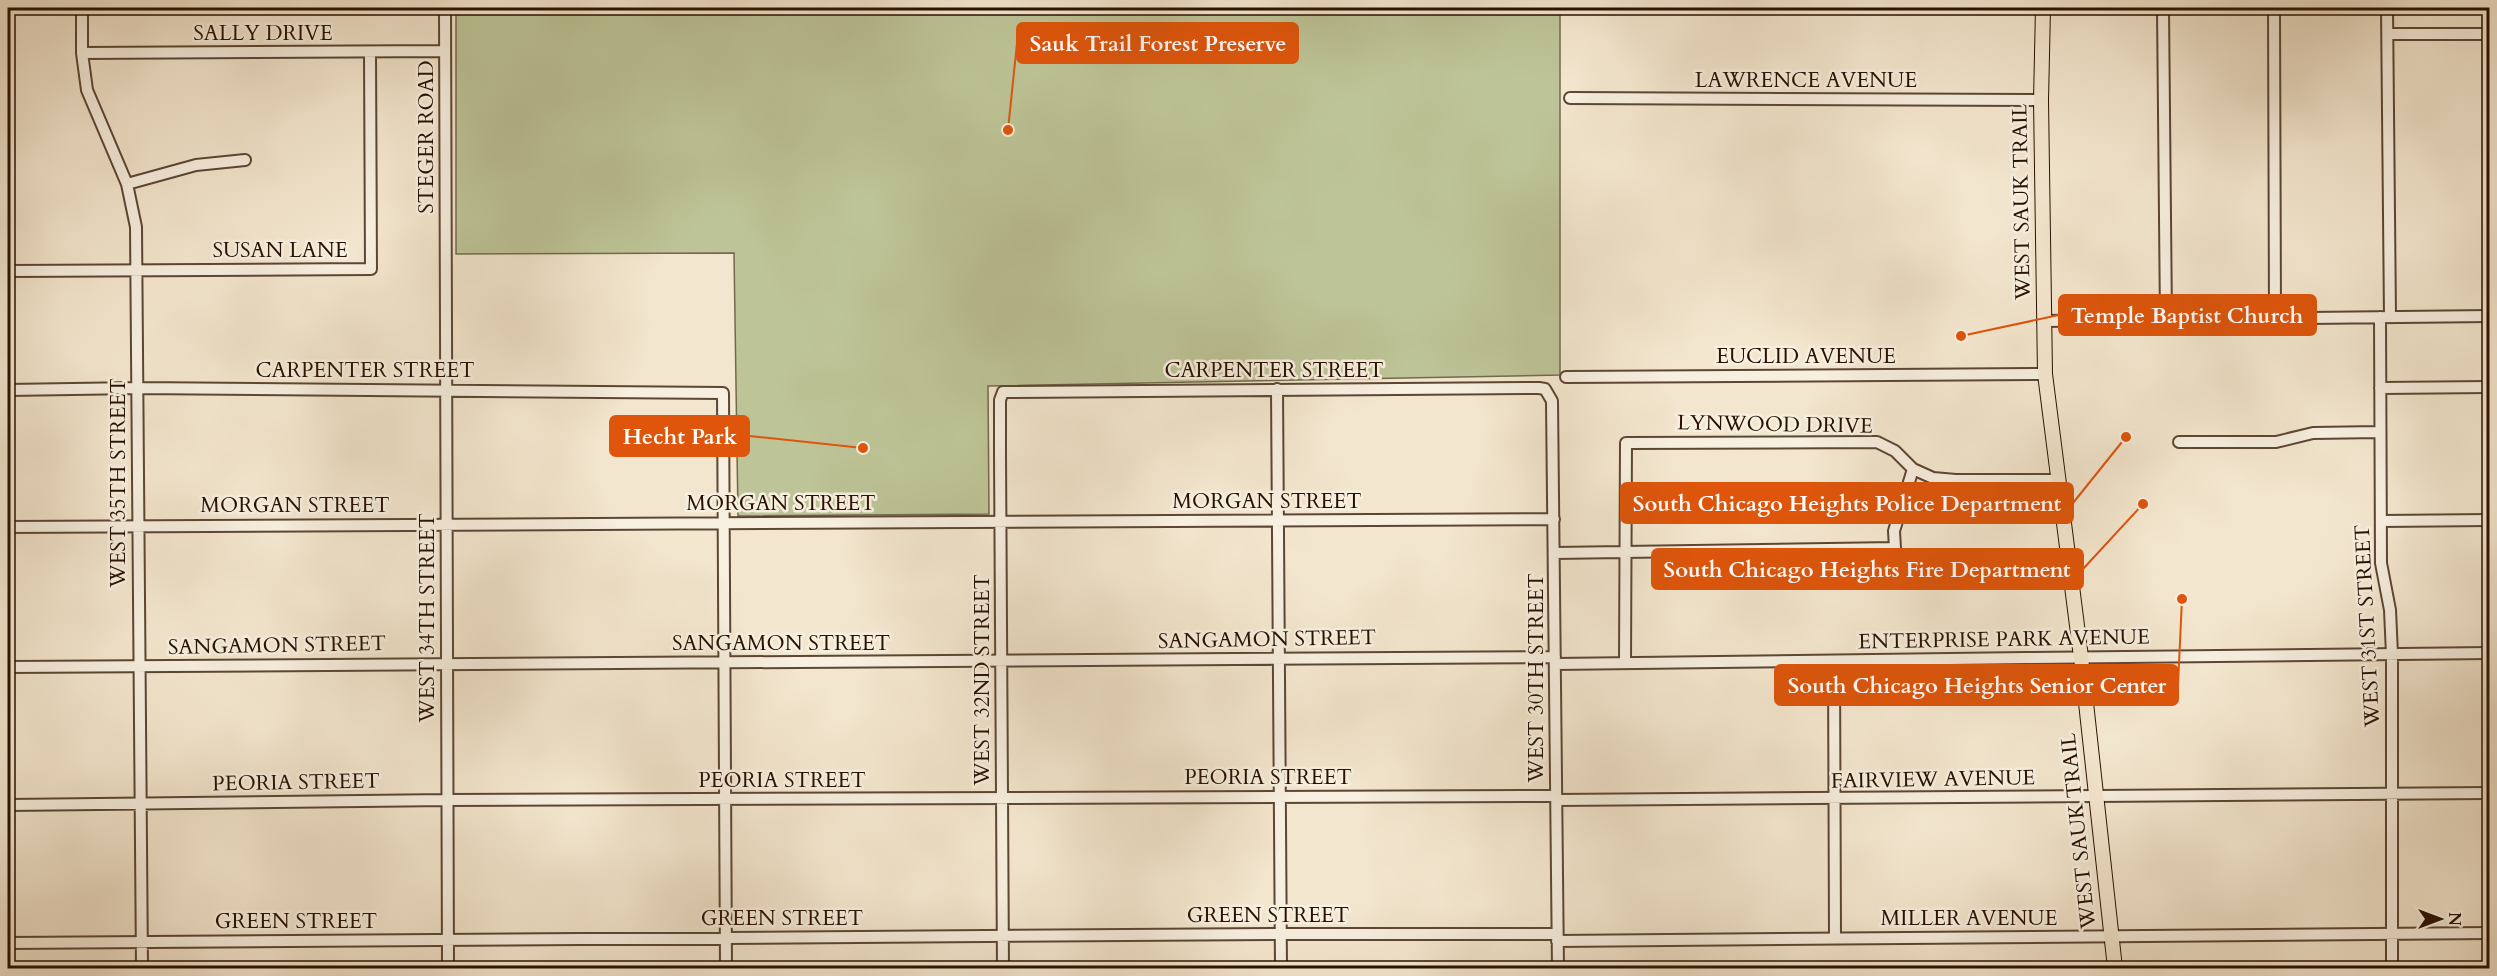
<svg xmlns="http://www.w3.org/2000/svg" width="2497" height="976" font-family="Cardo,serif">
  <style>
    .green { fill: #bdc497; stroke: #736a4c; stroke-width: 1.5 }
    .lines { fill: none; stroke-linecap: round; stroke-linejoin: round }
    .minor-casing { stroke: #5c4634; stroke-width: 14 }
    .major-casing { stroke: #291100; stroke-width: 16 }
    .minor { stroke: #f7efdf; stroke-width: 10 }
    .major { stroke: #f3e6ce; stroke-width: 14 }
    .labels { text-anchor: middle; stroke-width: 5; stroke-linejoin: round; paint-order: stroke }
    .street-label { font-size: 21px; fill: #291100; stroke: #f7efdf }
    .leader { fill: none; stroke: #de550b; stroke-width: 2 }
    .callout-dot { fill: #de550b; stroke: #f7efdf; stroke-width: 2 }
    .callout { fill: #de550b; stroke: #de550b; stroke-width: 2 }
    .callout-label { font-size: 22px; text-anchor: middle; font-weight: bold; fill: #fff }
  </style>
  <rect width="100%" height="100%" fill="#f3e6ce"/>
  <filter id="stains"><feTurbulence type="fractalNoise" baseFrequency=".00333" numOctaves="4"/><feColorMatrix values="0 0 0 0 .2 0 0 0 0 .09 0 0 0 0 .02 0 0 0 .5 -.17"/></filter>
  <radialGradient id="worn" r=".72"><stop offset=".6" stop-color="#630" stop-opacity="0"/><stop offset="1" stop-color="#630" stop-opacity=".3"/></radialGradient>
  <path class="green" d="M 456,8 L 1560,8 L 1560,375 L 988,386 L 989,514 L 738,516 L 734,253 L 456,254 Z"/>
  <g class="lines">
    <g class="minor-casing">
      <path id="minor" d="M 82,8 L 82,53 L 87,90 L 127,184 L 136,227 L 142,968
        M 445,8 L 448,968
        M 2163,8 L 2166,320
        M 2274,8 L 2275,318
        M 2387,8 L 2390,317
        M 2388,34 L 2490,34
        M 82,53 L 445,51
        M 1570,98 L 2041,100
        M 127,184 L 196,165 L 245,160
        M 8,271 L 371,269 L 370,52
        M 2380,317 L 2381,563 L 2390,610 L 2392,654 L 2392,968
        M 2043,321 L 2490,316
        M 1566,377 L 2045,374
        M 2380,388 L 2490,387
        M 1277,389 L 1281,968
        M 8,390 L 137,388 L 723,393 L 726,968
        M 2179,442 L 2276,442 L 2313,433 L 2379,432
        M 2381,521 L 2490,520
        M 8,527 L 1554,519
        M 1554,553 L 1895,548 L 1894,531 L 1913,469
        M 1834,661 L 1835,937
        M 1625,663 L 1626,443 L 1877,442 L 1895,451 L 1913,469 L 1933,478 L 1956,480 L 2057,480
        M 1555,664 C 1867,661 2178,655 2490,653
        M 8,667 L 1555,657
        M 1556,800 L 2490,793
        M 8,805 L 447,800 L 1556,796
        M 1557,941 L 2490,933
        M 8,943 L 1281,934 L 1557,934
        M 1003,968 L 1000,452 L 1000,400 L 1003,392 L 1539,388 L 1545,389 L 1552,401 L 1558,968"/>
    </g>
    <g class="major-casing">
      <path id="major" d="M 2043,8 L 2041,100 L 2045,374 L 2081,657 L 2115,968"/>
    </g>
    <use href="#minor" class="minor"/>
    <use href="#major" class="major"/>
  </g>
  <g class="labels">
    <g class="street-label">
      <text x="263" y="40">SALLY DRIVE</text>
      <text x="1806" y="87">LAWRENCE AVENUE</text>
      <text transform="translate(426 137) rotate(-90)" y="7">STEGER ROAD</text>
      <text transform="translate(2021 202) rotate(-91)" y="7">WEST SAUK TRAIL</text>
      <text x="280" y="257">SUSAN LANE</text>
      <text x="1806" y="363">EUCLID AVENUE</text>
      <text x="365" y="377">CARPENTER STREET</text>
      <text x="1274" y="377">CARPENTER STREET</text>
      <text transform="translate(1775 424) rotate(1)" y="7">LYNWOOD DRIVE</text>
      <text transform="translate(118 483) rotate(-90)" y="7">WEST 35TH STREET</text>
      <text x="1267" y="508">MORGAN STREET</text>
      <text x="781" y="510">MORGAN STREET</text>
      <text x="295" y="512">MORGAN STREET</text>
      <text transform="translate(427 618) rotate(-90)" y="7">WEST 34TH STREET</text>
      <text transform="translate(2367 626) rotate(-93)" y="7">WEST 31ST STREET</text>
      <text transform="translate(1267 639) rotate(-1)" y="7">SANGAMON STREET</text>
      <text transform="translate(2004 639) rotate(-1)" y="7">ENTERPRISE PARK AVENUE</text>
      <text x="781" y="650">SANGAMON STREET</text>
      <text transform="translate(277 645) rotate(-1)" y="7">SANGAMON STREET</text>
      <text transform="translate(1536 678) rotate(-90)" y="7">WEST 30TH STREET</text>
      <text transform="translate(982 680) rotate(-90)" y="7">WEST 32ND STREET</text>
      <text x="1268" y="784">PEORIA STREET</text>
      <text transform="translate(1933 779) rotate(-1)" y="7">FAIRVIEW AVENUE</text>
      <text x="782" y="787">PEORIA STREET</text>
      <text transform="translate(296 782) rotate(-1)" y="7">PEORIA STREET</text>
      <text transform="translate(2078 831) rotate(-96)" y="7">WEST SAUK TRAIL</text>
      <text x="1268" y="922">GREEN STREET</text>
      <text x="782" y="925">GREEN STREET</text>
      <text x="1969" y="925">MILLER AVENUE</text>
      <text x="296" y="928">GREEN STREET</text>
    </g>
  </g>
  <path class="leader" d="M1008 130L1017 43M1961 336L2059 315M863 448L749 436M2126 437L2073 503M2143 504L2083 569M2182 599L2178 685"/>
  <g class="callout-dot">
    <circle cx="1008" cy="130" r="6"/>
    <circle cx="1961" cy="336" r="6"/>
    <circle cx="863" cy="448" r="6"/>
    <circle cx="2126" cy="437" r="6"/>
    <circle cx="2143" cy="504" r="6"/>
    <circle cx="2182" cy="599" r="6"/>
  </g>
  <g class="callout">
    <rect x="1017" y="23" width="281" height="40" rx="6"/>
    <rect x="2059" y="295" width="257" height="40" rx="6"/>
    <rect x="610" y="416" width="139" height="40" rx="6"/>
    <rect x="1621" y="483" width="452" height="40" rx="6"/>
    <rect x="1652" y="549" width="431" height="40" rx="6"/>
    <rect x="1775" y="665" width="403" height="40" rx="6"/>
  </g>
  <g class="callout-label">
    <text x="1158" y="51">Sauk Trail Forest Preserve</text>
    <text x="2187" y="323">Temple Baptist Church</text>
    <text x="680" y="444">Hecht Park</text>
    <text x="1847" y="511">South Chicago Heights Police Department</text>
    <text x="1867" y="577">South Chicago Heights Fire Department</text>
    <text x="1977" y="693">South Chicago Heights Senior Center</text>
  </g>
  <rect width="2497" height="976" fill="none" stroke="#f3e6ce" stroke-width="30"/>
  <rect x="9" y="9" width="2479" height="958" fill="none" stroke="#291100" stroke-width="3"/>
  <rect x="15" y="15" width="2467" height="946" fill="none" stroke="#291100" stroke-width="1.5"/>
  <g transform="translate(2440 919) rotate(90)" stroke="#f7efdf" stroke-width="4.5" paint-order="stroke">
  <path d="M0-4.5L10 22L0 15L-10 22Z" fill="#291100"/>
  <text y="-9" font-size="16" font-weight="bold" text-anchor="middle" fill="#291100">N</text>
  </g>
  <rect width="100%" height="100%" filter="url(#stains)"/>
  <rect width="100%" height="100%" fill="url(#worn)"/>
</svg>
